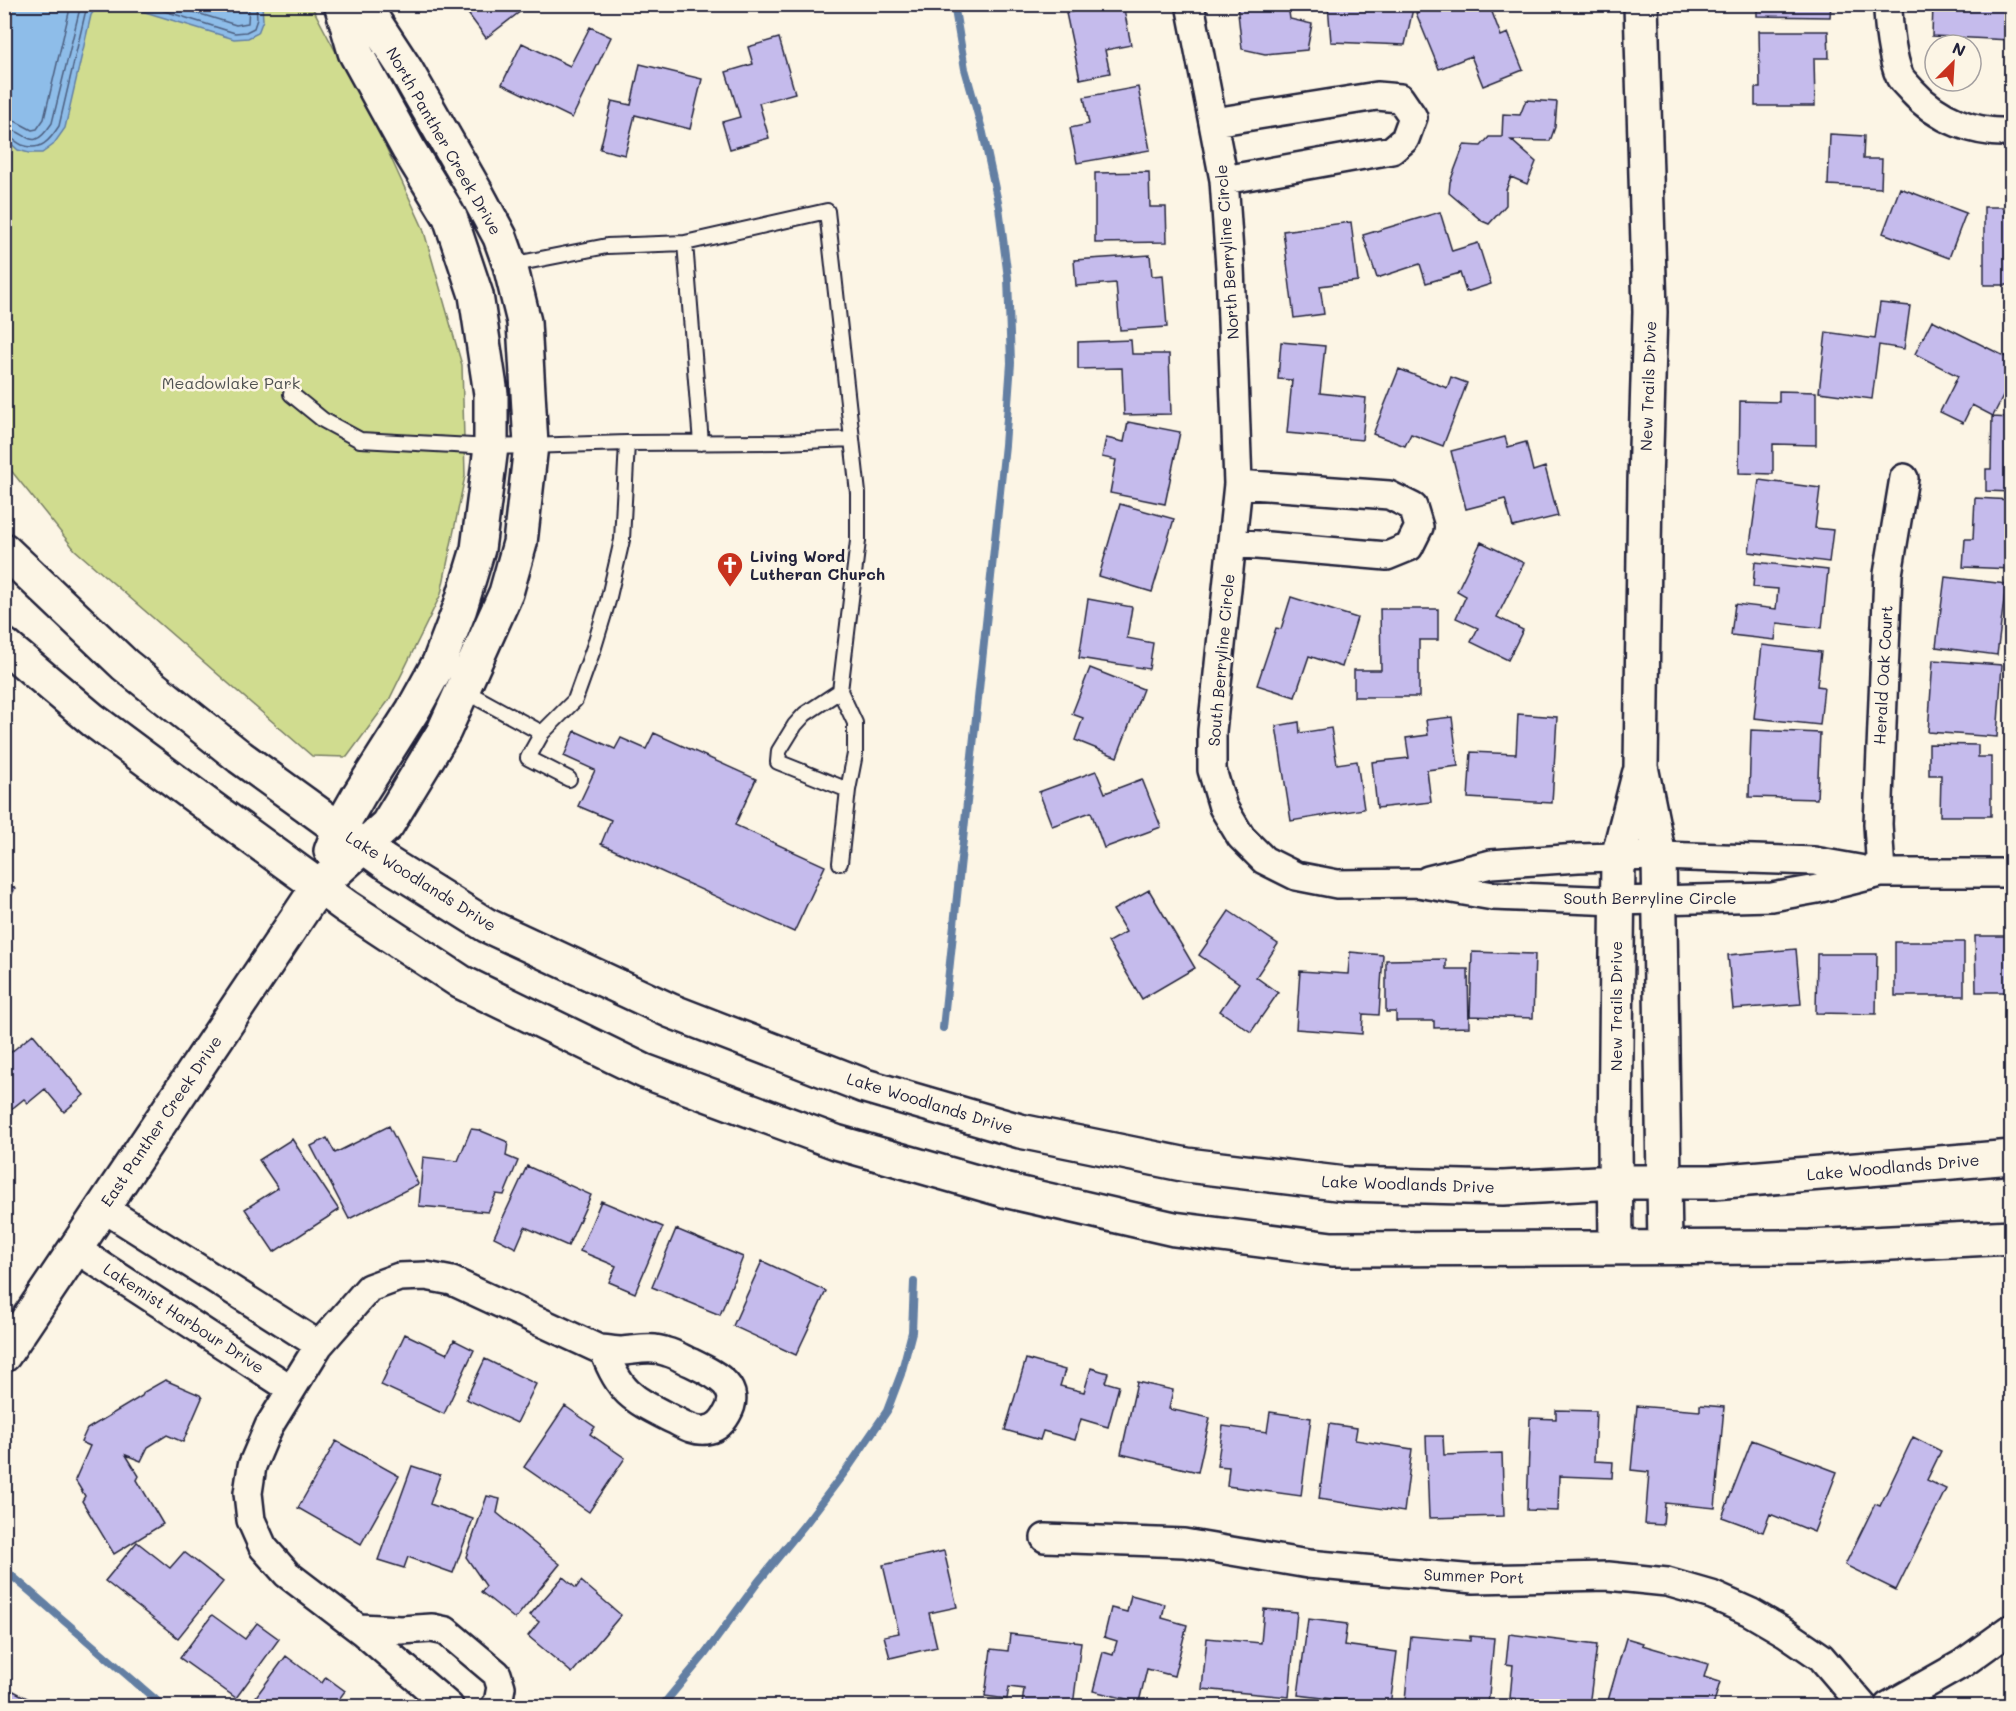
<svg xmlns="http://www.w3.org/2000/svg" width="2016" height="1711" font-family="Mali,sans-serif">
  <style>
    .green { fill: #d0dc8f; stroke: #797f65; stroke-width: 1.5 }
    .water { fill: #8ebde9; stroke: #637fa3; stroke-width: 1.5 }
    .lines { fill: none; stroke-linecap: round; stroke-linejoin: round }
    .shore { stroke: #4d6081; stroke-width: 1.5 }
    .stream { stroke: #637fa3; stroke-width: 8 }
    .building { fill: #c5bbec; stroke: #22223b; stroke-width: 1.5 }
    .lane-casing { stroke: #22223b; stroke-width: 18 }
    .street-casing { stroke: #22223b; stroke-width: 32 }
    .secondary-casing { stroke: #22223b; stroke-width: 38 }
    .lane { stroke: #fcf5e5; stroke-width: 14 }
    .street { stroke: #fcf5e5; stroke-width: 27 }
    .secondary { stroke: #fcf5e5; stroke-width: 33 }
    .labels { text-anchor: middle; stroke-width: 5; stroke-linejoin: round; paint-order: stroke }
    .street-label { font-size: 16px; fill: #22223b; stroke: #fcf5e5 }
    .park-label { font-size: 16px; fill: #4e5050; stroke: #fcf5e5 }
    .poi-label { font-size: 16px; font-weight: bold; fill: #22223b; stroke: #fcf5e5; text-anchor: start }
  </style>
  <rect width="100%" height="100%" fill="#fcf5e5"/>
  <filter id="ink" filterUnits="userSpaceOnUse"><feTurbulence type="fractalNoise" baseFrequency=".0167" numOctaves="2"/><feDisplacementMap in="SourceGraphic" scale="12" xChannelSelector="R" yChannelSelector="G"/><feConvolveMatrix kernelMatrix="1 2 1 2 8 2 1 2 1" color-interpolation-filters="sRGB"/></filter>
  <g filter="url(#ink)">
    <path class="green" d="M 4,5 L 311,5 L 385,145 L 423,228 L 462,365 L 465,476 L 441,594 L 389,700 L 347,757 L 312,756 L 75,550 L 5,463 Z"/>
    <path class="water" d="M 5,4 L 98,5 L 91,15 L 65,128 L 53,145 L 42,153 L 29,153 L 18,150 L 5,138 Z
      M 122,5 L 262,5 L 263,20 L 258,33 L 248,38 L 234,39 Z"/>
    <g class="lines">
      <path class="shore" d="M 142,4 L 235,33 L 246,32 L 254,28 L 257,19 L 256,4
        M 168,4 L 236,25 L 248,23 L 249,4
        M 4,119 L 15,121 L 32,130 L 37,129 L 44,119 L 71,4
        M 4,128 C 29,130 30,156 52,123 L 81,4
        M 4,136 C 12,137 16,142 22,145 C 41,152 50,140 59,126 L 85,14 L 89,4"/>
      <path class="stream" d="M 943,1028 L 1005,445 L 1011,363 L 1008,278 L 999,207 L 983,133 L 965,69 L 954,4
        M 4,1569 L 163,1706
        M 662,1706 L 705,1654 L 758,1582 L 806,1523 L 850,1465 L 887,1411 L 901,1374 L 912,1332 L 914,1282"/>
    </g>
    <path class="building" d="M 461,4 L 530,4 L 486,38 Z
      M 1106,4 L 1123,4 L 1131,45 L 1105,50 L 1110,73 L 1080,79 L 1066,13 Z
      M 1237,4 L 1288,5 L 1290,19 L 1312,24 L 1307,50 L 1265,54 L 1242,49 Z
      M 1328,4 L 1414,4 L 1405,45 L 1331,42 Z
      M 1437,4 L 1471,4 L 1474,10 L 1489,4 L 1501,36 L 1508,33 L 1523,70 L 1483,86 L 1471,56 L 1439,69 L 1416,13 Z
      M 1757,4 L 1831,4 L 1830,17 L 1757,16 Z
      M 1933,4 L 2012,4 L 2010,40 L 1932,36 Z
      M 590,27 L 611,37 L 572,118 L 502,84 L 522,43 L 570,66 Z
      M 1759,31 L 1828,31 L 1829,58 L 1814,58 L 1815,106 L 1755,106 L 1755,88 L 1760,88 Z
      M 779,38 L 795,93 L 759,103 L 769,138 L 730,149 L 722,122 L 740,117 L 726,72 L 753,64 L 748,47 Z
      M 640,64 L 702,79 L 690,129 L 635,115 L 625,155 L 600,149 L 612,101 L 631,105 Z
      M 1138,87 L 1150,150 L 1077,163 L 1070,128 L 1089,124 L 1084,97 Z
      M 1526,100 L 1557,102 L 1555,127 L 1550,141 L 1511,140 L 1536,162 L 1527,184 L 1511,177 L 1506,190 L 1506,205 L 1489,224 L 1482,221 L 1449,193 L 1450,182 L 1464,145 L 1481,146 L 1489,137 L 1502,137 L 1503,114 L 1520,115 Z
      M 1830,134 L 1864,136 L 1863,159 L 1882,159 L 1881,188 L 1828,185 Z
      M 1149,172 L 1150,207 L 1166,207 L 1167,242 L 1095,243 L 1095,173 Z
      M 1900,188 L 1966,213 L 1949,258 L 1883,233 Z
      M 1984,207 L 2010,207 L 2012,285 L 1984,285 Z
      M 1440,212 L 1452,251 L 1478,243 L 1491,284 L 1466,292 L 1460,273 L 1426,283 L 1420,264 L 1377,278 L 1363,235 Z
      M 1351,222 L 1358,281 L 1320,286 L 1324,314 L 1294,318 L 1283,231 Z
      M 1150,255 L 1152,276 L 1163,275 L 1167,327 L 1120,330 L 1116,283 L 1076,286 L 1074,260 Z
      M 1880,303 L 1910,306 L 1904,349 L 1879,345 L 1872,399 L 1819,392 L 1826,332 L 1875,339 Z
      M 1932,320 L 2012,360 L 2012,379 L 1993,416 L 1972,405 L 1963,423 L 1940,412 L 1958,376 L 1915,354 Z
      M 1131,340 L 1132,354 L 1169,354 L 1171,414 L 1124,415 L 1122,368 L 1078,369 L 1078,342 Z
      M 1281,342 L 1325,346 L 1320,393 L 1366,398 L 1362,440 L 1287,433 L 1292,380 L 1278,379 Z
      M 1399,369 L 1447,388 L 1451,377 L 1467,383 L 1443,446 L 1411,434 L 1405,446 L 1373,434 Z
      M 1779,391 L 1816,392 L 1816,445 L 1773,444 L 1773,474 L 1739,473 L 1740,401 L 1779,402 Z
      M 1992,417 L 2012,418 L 2012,492 L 1986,491 L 1986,469 L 1991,469 Z
      M 1128,422 L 1180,432 L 1165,504 L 1110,493 L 1116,460 L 1102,457 L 1106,438 L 1124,442 Z
      M 1505,437 L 1508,447 L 1526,442 L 1533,471 L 1545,467 L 1558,516 L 1513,527 L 1505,499 L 1466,509 L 1451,451 Z
      M 1759,480 L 1820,488 L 1815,528 L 1833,530 L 1829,562 L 1749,552 Z
      M 1975,498 L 2012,500 L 2012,569 L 1963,567 L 1965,539 L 1973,539 Z
      M 1120,504 L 1174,519 L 1152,592 L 1099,576 Z
      M 1481,542 L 1524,563 L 1497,617 L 1523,630 L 1508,660 L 1471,642 L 1478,628 L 1456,618 L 1466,596 L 1457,591 Z
      M 1755,562 L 1828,570 L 1822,628 L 1777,623 L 1775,640 L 1731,635 L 1735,604 L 1776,609 L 1778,589 L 1753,587 Z
      M 1945,577 L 2006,584 L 1997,655 L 1936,647 Z
      M 1291,597 L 1357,618 L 1342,667 L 1309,656 L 1295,697 L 1257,685 L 1276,628 L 1281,629 Z
      M 1088,599 L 1132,607 L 1127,638 L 1153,643 L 1149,669 L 1079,658 Z
      M 1380,609 L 1438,609 L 1438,640 L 1419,640 L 1419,697 L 1354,697 L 1354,670 L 1381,670 Z
      M 1762,645 L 1821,652 L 1817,686 L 1824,687 L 1820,725 L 1754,718 Z
      M 1933,660 L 2002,665 L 1997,737 L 1928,732 Z
      M 1090,668 L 1143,689 L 1117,757 L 1075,740 L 1083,718 L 1072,714 Z
      M 1518,714 L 1557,717 L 1552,803 L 1468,798 L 1471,752 L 1516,754 Z
      M 1452,717 L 1458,766 L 1427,770 L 1431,802 L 1377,808 L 1372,762 L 1409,758 L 1406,738 L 1428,735 L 1426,720 Z
      M 1299,722 L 1300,733 L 1331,728 L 1337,764 L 1357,761 L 1364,809 L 1291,821 L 1276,726 Z
      M 1751,730 L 1820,733 L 1817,799 L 1749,797 Z
      M 575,731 L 615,749 L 621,738 L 646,749 L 654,733 L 756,779 L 735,825 L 825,866 L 794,932 L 601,844 L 611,820 L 578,806 L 595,770 L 564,756 Z
      M 1929,744 L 1978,745 L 1978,757 L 1991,757 L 1991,816 L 1940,816 L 1941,775 L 1929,775 Z
      M 1096,771 L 1105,793 L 1142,779 L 1161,827 L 1104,848 L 1091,812 L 1052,826 L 1039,792 Z
      M 4,883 L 15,888 L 4,911 Z
      M 1149,890 L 1195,968 L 1142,999 L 1108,942 L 1126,932 L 1113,910 Z
      M 1229,911 L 1278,944 L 1256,977 L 1278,993 L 1251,1032 L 1220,1011 L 1239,983 L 1199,955 Z
      M 1975,936 L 2012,936 L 2012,1004 L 2007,1004 L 2007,992 L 1976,992 Z
      M 1895,942 L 1964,942 L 1964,996 L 1895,996 Z
      M 1796,949 L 1801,1004 L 1733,1009 L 1728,955 Z
      M 1350,952 L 1383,955 L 1379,1015 L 1363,1014 L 1362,1034 L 1296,1029 L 1300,971 L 1348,974 Z
      M 1472,952 L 1535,954 L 1533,1018 L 1470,1016 Z
      M 1817,954 L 1877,954 L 1876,1014 L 1816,1013 Z
      M 1446,959 L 1446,969 L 1468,969 L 1469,1027 L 1434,1028 L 1434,1021 L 1396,1021 L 1396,1012 L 1386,1012 L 1386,960 Z
      M 33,1034 L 84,1095 L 64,1112 L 45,1089 L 28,1103 L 24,1099 L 4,1115 L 4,1058 Z
      M 389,1126 L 418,1184 L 349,1219 L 311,1146 L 327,1138 L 335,1153 Z
      M 471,1129 L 479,1130 L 508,1142 L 506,1156 L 518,1161 L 504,1195 L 496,1194 L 488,1212 L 419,1206 L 423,1157 L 458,1161 Z
      M 292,1139 L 339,1210 L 274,1252 L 245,1209 L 278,1188 L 259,1160 Z
      M 527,1166 L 591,1195 L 568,1246 L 525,1227 L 516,1248 L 494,1237 Z
      M 601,1201 L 663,1227 L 635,1293 L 609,1282 L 616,1266 L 580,1251 Z
      M 676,1229 L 743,1257 L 720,1315 L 652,1287 Z
      M 762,1261 L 826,1291 L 796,1355 L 733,1326 Z
      M 405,1334 L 447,1354 L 454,1340 L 474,1350 L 444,1414 L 381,1385 Z
      M 485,1359 L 536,1384 L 517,1423 L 466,1399 Z
      M 1026,1359 L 1065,1370 L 1060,1386 L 1084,1392 L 1091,1368 L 1108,1373 L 1105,1382 L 1119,1386 L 1108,1427 L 1081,1419 L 1075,1440 L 1043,1431 L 1040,1440 L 1005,1430 Z
      M 165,1380 L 200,1395 L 202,1398 L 183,1442 L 167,1435 L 148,1447 L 141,1461 L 126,1455 L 139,1476 L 137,1480 L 163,1524 L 114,1554 L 82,1501 L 85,1496 L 75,1480 L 90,1446 L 81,1442 L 87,1429 L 142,1396 L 144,1392 Z
      M 1137,1382 L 1173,1390 L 1169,1409 L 1210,1418 L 1198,1472 L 1121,1454 Z
      M 1700,1405 L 1724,1407 L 1715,1508 L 1665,1503 L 1663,1525 L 1645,1524 L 1649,1472 L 1631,1470 L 1637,1406 L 1700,1411 Z
      M 565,1406 L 595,1427 L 590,1434 L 625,1458 L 589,1512 L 524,1467 Z
      M 1556,1410 L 1596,1411 L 1594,1461 L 1613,1462 L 1612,1478 L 1559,1476 L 1558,1511 L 1527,1510 L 1530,1418 L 1556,1419 Z
      M 1270,1412 L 1311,1418 L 1301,1496 L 1227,1486 L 1229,1467 L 1217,1466 L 1223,1426 L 1267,1432 Z
      M 1329,1424 L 1357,1428 L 1355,1440 L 1412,1449 L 1404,1512 L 1319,1499 Z
      M 1426,1436 L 1443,1436 L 1444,1455 L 1502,1453 L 1504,1516 L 1429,1518 Z
      M 1913,1437 L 1941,1451 L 1927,1480 L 1946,1489 L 1896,1590 L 1845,1565 L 1875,1504 L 1880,1506 Z
      M 1752,1440 L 1837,1472 L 1814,1532 L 1770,1514 L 1763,1532 L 1722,1517 Z
      M 336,1441 L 399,1476 L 361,1544 L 298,1508 Z
      M 412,1466 L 440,1475 L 430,1504 L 473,1519 L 453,1573 L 408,1557 L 404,1568 L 378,1560 Z
      M 487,1496 L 500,1499 L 497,1513 L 560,1564 L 515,1619 L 481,1592 L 486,1586 L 466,1557 Z
      M 137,1542 L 170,1568 L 184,1552 L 223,1582 L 178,1638 L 105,1581 Z
      M 944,1551 L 957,1607 L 929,1613 L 937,1647 L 890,1658 L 884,1636 L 899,1633 L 883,1565 Z
      M 563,1577 L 576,1588 L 581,1581 L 621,1615 L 572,1673 L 528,1636 L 539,1622 L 530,1615 Z
      M 1131,1595 L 1165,1604 L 1162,1618 L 1187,1625 L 1174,1676 L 1147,1669 L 1139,1702 L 1093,1691 L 1103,1652 L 1113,1655 L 1117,1641 L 1104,1637 L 1111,1608 L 1127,1612 Z
      M 1264,1609 L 1297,1612 L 1289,1697 L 1202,1689 L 1207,1638 L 1261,1643 Z
      M 212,1615 L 245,1639 L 257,1623 L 279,1639 L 236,1698 L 180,1658 Z
      M 1308,1619 L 1347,1624 L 1344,1645 L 1397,1652 L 1390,1706 L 1298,1695 Z
      M 1010,1634 L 1081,1642 L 1073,1706 L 1022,1705 L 1024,1689 L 1009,1687 L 1007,1699 L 985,1696 L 991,1649 L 1008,1651 Z
      M 1509,1634 L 1597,1645 L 1589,1706 L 1510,1698 L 1513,1665 L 1506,1664 Z
      M 1411,1636 L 1470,1641 L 1470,1636 L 1494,1638 L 1488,1706 L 1405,1700 Z
      M 1626,1638 L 1643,1643 L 1642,1645 L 1708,1664 L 1704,1677 L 1720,1682 L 1713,1706 L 1616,1706 L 1607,1704 Z
      M 286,1656 L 322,1683 L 326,1677 L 345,1691 L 334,1706 L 249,1706 Z
      M 4,1686 L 42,1706 L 4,1706 Z"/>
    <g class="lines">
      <g class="lane-casing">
        <path id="lane" d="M 685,243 L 701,443
          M 510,265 L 607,246 L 685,243 L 827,211 L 852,439 L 781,442 L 627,443
          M 291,394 L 323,420 L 360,440 L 491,447 L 627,443 L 622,540 L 608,601 L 594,647 L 575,700 L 542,733 L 463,690
          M 840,691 L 855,723 L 855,754 L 848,790 L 778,762 L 779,751 L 795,725 L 805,714 L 840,691 L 858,541 L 858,493 L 852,439
          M 542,733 L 528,758 L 569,779
          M 840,863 L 848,790"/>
      </g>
      <g class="street-casing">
        <path id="street" d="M 1190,4 L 1224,180 L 1230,267 L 1238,484 L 1212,731 L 1212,770 L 1223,807 L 1241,837 L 1264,860 L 1296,876 L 1337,884 L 1418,883 L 1493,896 L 1617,901 L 1772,897 L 1817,889 L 1881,873
          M 1888,4 C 1888,25 1892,59 1900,77 C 1903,82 1909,87 1912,91 C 1937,119 1975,134 2012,132
          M 1214,122 L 1377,96 L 1400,98 L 1413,117 L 1405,139 L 1392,150 L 1224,180
          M 1233,543 L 1387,556 L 1409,547 L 1419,527 L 1413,507 L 1389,495 L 1238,484
          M 1881,873 L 1878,824 L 1888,574 L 1904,478
          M 1428,880 L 1491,864 L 1578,858 L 1659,856 L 1814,861 L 1881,873 L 2012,873
          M 103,1208 L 319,1345
          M 76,1249 L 291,1389
          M 1045,1538 L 1184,1543 L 1308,1564 L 1474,1579 L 1608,1576 L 1667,1582 L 1712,1595 L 1750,1612 L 1786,1633 L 1821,1657 L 1863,1706
          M 359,1628 L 401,1630 L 432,1628 L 446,1631 L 497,1674 L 501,1687 L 498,1703 L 495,1706
          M 449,1706 L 363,1632 L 287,1574 L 263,1547 L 251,1520 L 248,1493 L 252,1466 L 269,1426 L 319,1345 L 369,1288 L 399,1277 L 426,1276 L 452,1281 L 599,1349 L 604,1351 C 620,1394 633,1399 672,1419 C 683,1424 694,1432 706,1430 C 716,1429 722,1423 727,1414 C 744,1386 712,1373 692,1363 C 684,1360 676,1354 667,1352 C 652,1346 637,1350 622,1351 C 614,1351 606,1349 599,1349
          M 1888,1706 L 1962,1664 L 2012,1628"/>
      </g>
      <g class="secondary-casing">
        <path id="secondary" d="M 1641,4 L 1650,312 L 1645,482 L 1641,767 L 1659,856 L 1665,1246
          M 4,550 L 125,665 L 240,757 L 385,862 L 486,925 L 671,1011 L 865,1086 L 1020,1131 L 1187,1165 L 1345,1184 L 1503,1188 L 1615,1182 L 1713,1182 L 2012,1157
          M 4,645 L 93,720 L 206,804 L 347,907 L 461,982 L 644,1071 L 836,1142 L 1004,1190 L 1174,1229 L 1332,1249 L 1810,1247 L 2012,1237
          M 331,851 L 339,830 L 359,795 L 413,710 L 439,663 L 460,608 L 478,549 L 491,447 L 491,394 L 476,295 L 450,217 L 409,150 L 355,52 L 341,4
          M 1616,1247 L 1615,1144 L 1618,857 L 1639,775
          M 4,1355 L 318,887 L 387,825 L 444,731 L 506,593 L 520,543 L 531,445 L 524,322 L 510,265 L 500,237 L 477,194 L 406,70 L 372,18 L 359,4"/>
      </g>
      <use href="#lane" class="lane"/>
      <use href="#street" class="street"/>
      <use href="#secondary" class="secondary"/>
    </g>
  </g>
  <defs>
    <g id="church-pin" transform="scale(1.35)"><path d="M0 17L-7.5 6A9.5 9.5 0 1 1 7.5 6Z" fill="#c8321e" stroke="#fcf5e5"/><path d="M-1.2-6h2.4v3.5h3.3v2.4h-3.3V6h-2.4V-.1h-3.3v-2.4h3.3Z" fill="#fff"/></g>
  </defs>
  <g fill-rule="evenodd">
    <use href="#church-pin" x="730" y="565"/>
  </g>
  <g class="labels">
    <g class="street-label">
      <text transform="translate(444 141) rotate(60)" y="6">North Panther Creek Drive</text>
      <text transform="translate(1227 252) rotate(-94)" y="6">North Berryline Circle</text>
      <text transform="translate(1648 386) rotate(-88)" y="6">New Trails Drive</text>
      <text transform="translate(1221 660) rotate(-85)" y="6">South Berryline Circle</text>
      <text transform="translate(1883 675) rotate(-87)" y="6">Herald Oak Court</text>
      <text transform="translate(421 881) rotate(32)" y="6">Lake Woodlands Drive</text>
      <text x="1650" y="904">South Berryline Circle</text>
      <text transform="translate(1616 1006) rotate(-90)" y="6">New Trails Drive</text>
      <text transform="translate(930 1103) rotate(17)" y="6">Lake Woodlands Drive</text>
      <text transform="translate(161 1121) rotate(-56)" y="6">East Panther Creek Drive</text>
      <text transform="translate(1893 1167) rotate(-5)" y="6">Lake Woodlands Drive</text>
      <text transform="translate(1408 1184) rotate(2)" y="6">Lake Woodlands Drive</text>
      <text transform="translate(184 1318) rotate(33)" y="6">Lakemist Harbour Drive</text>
      <text transform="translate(1474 1576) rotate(2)" y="6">Summer Port</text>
    </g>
    <g class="park-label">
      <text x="231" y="389">Meadowlake Park</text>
    </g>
    <g class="poi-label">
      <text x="750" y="562">Living Word<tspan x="750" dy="18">Lutheran Church</tspan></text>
    </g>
  </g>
  <rect width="2016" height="1711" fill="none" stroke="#fcf5e5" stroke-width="24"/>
  <rect x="12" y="12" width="1992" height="1687" fill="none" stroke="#22223b" stroke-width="2" filter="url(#ink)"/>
  <g transform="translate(1953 63) rotate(24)"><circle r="28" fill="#fcf5e5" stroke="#a5a1a1" stroke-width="1.5"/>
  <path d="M0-4.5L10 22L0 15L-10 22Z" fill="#c8321e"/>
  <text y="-9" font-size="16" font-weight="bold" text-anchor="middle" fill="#22223b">N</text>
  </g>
</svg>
